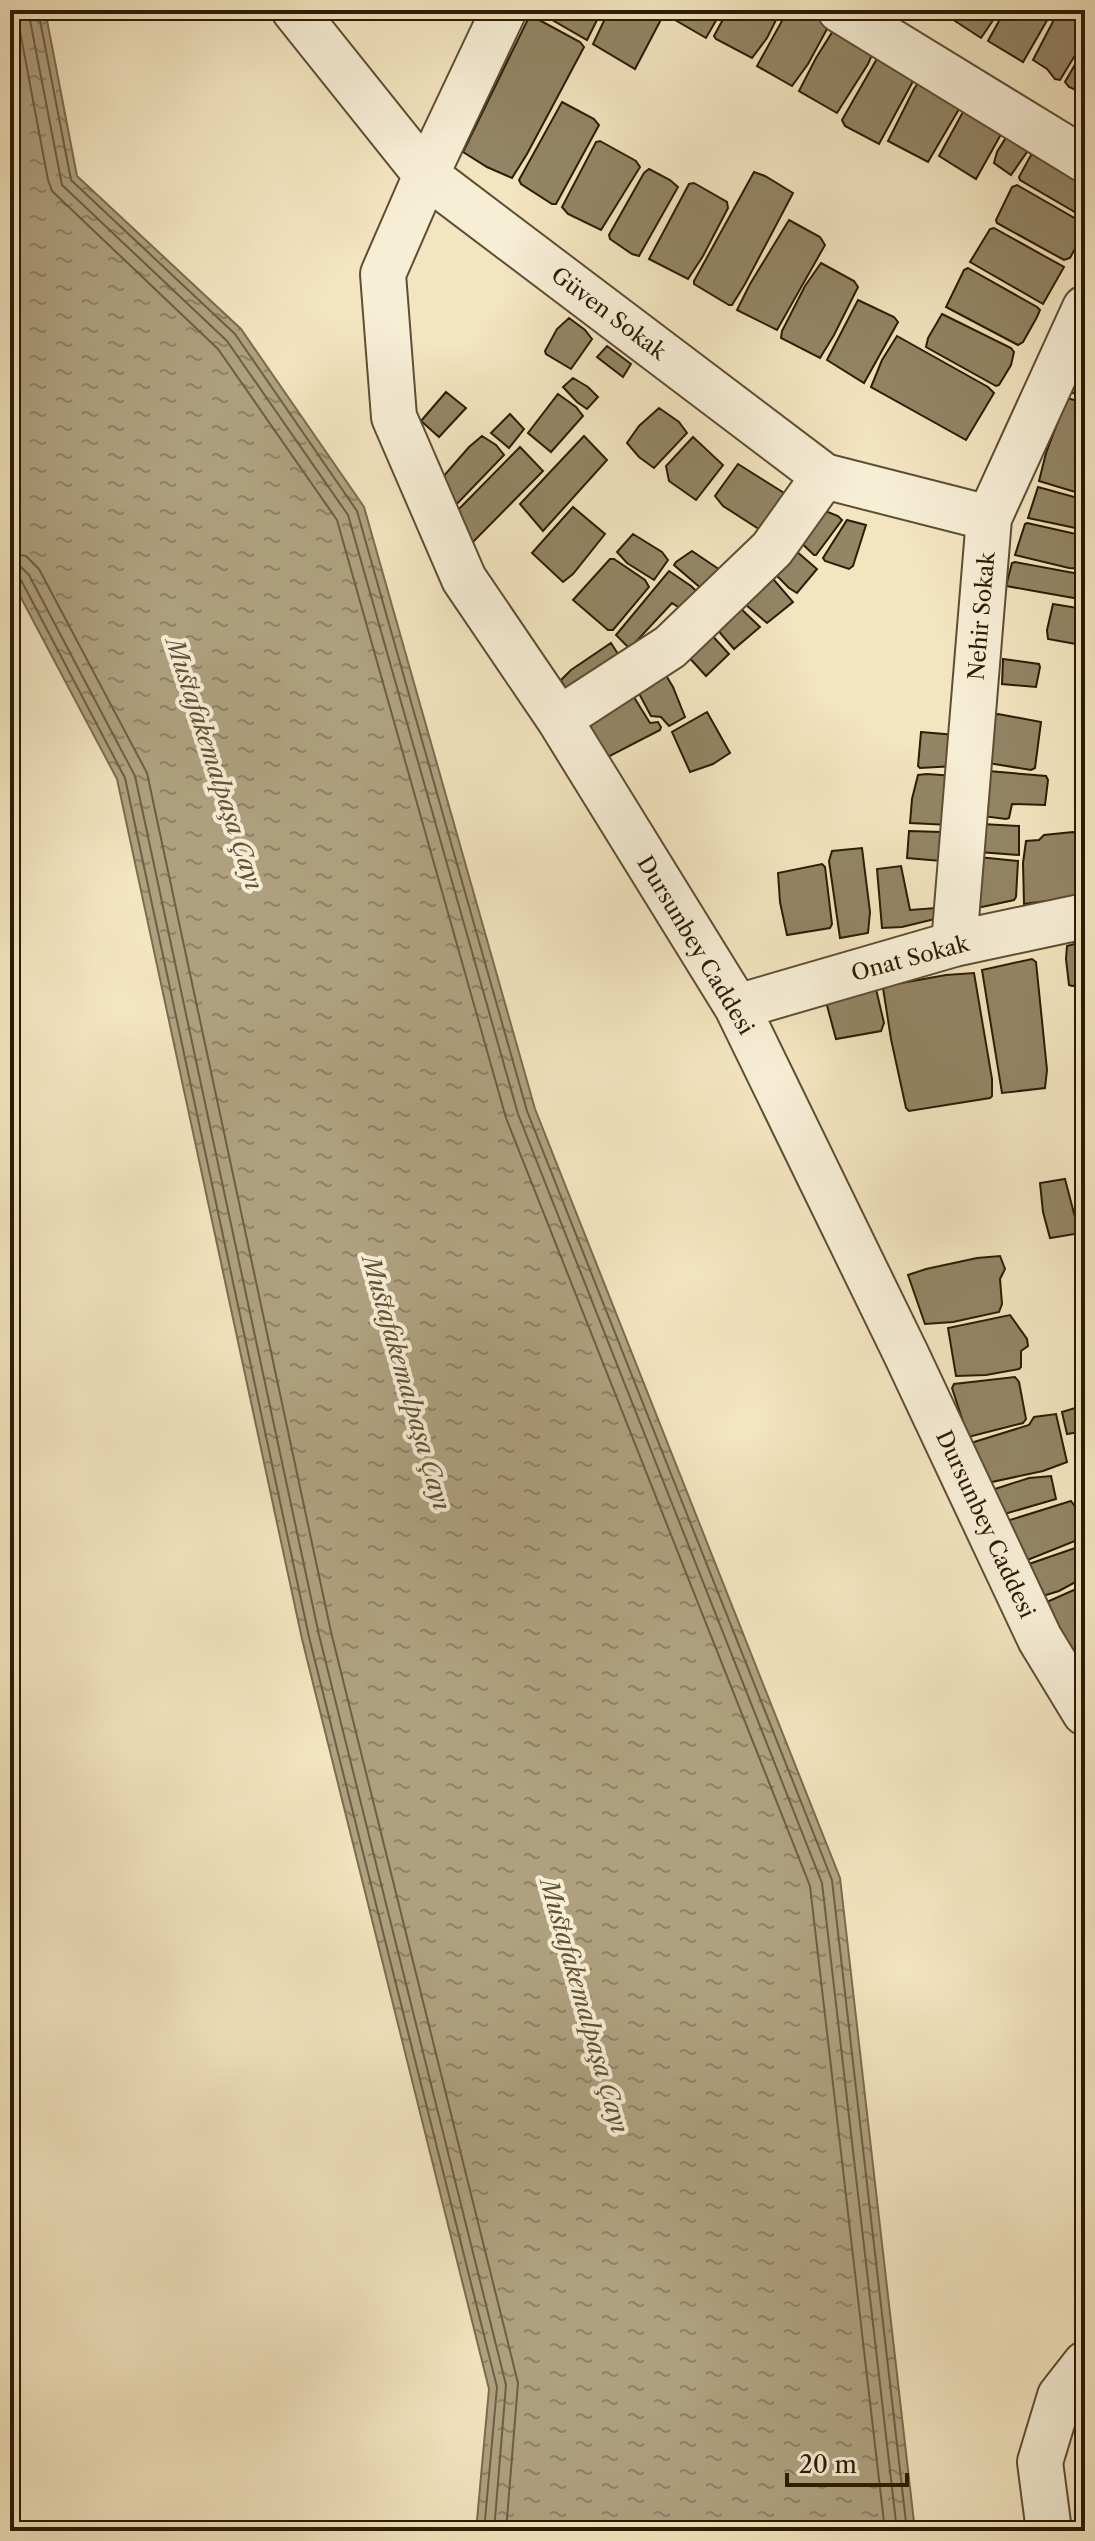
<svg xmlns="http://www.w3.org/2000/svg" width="1095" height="2541" font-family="'Libre Caslon Text',serif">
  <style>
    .water { fill: url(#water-ripples); stroke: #7b6c4e; stroke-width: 2 }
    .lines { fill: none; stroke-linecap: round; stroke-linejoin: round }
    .shore { stroke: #6e5e42; stroke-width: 2 }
    .building { fill: #938566; stroke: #2c1c04; stroke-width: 2 }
    .street-casing { stroke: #5e4e33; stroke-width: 48 }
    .street { stroke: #f7eed6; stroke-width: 44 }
    .labels { text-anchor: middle; stroke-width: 8; stroke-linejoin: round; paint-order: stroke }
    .street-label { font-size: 22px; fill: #2c1c04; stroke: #f7eed6 }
    .water-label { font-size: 24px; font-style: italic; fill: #605136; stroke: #f7eed6 }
  </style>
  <defs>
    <pattern id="water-ripples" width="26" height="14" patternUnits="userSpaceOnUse" patternTransform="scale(2)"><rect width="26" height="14" fill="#afa180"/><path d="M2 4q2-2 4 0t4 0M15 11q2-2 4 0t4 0" fill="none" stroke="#8f8267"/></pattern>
  </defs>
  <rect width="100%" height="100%" fill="#f3e5c0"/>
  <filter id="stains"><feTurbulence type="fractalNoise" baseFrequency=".0025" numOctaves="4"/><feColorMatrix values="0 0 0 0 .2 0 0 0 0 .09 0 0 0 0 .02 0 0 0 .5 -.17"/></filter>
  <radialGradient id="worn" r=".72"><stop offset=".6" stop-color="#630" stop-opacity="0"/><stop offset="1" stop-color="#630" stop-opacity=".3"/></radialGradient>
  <path class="water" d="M 10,10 L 45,10 L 77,176 L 241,329 L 364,507 L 535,1109 L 840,1878 L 915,2531 L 476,2531 L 489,2389 L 302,1639 L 117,779 L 10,577 Z"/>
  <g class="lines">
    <path class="shore" d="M 16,10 L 48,180 L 52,191 L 218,349 L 337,520 L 506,1118 L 810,1886 L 885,2531
      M 28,10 L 62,185 L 227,341 L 348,515 L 518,1114 L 822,1883 L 897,2531
      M 38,10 L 71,180 L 235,334 L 357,511 L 527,1111 L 832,1880 L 907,2531
      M 10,553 L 26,556 L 39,569 L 147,773 L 331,1632 L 518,2383 L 506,2531
      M 10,565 L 21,567 L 29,575 L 135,776 L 319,1635 L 506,2385 L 494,2531
      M 10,575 L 16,576 L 21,580 L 125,778 L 309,1637 L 497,2387 L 484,2531"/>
  </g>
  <path class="building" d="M 535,10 L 602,10 L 587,40 Z
    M 609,10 L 666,10 L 635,69 L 593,44 Z
    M 671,10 L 722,10 L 706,38 L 670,17 Z
    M 728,10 L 781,10 L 767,38 L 752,58 L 716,39 L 714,36 Z
    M 788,10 L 824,10 L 833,18 L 808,64 L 792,86 L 757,66 Z
    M 961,10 L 1000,10 L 981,38 L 955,21 Z
    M 1005,10 L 1053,10 L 1023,62 L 988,41 Z
    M 1059,10 L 1085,10 L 1085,39 L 1060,80 L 1055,79 L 1047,69 L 1033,60 Z
    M 530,15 L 580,42 L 584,47 L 527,154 L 512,178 L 487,167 L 463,152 Z
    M 841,18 L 878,41 L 868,64 L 837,113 L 799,91 L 816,58 Z
    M 1085,47 L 1085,94 L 1069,87 L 1065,82 Z
    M 882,50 L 918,72 L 879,144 L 845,126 L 842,120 Z
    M 929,67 L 969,92 L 928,162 L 888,141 L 914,89 Z
    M 970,99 L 1009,120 L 976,179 L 939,156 Z
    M 562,102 L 594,119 L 599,125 L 556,204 L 552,204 L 521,184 L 519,180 Z
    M 1012,128 L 1034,142 L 1011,175 L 994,163 L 997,152 Z
    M 1043,139 L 1085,163 L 1085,218 L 1020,180 L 1019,177 L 1031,155 Z
    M 600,141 L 636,161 L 640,167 L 601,230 L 568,214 L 562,207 L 596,142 Z
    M 649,169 L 670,180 L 678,187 L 639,256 L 632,254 L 610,239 L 609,235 L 644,173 Z
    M 754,172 L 765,176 L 793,193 L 745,284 L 732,305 L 729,305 L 694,284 L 694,281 Z
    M 694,183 L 727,202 L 728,208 L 703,256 L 688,279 L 649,259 L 689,184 Z
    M 1017,185 L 1083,223 L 1085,230 L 1070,258 L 1064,260 L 997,223 L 996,220 L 1012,187 Z
    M 789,220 L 820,237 L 825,245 L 777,330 L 737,310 L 750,284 Z
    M 994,228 L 1064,267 L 1043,304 L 970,262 L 990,229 Z
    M 821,263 L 854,281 L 858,287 L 834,335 L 820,358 L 781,338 L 782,331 L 805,286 Z
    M 968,268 L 1037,307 L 1040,310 L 1037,317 L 1023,342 L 1018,345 L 946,307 L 964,270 Z
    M 858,300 L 894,317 L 898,322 L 864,383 L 827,360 Z
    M 942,314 L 1011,348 L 1014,352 L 1011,365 L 999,385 L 996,386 L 926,347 L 928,338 Z
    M 569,318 L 585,330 L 592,339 L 571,369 L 546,354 L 545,351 L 557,329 Z
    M 897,336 L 988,387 L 994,393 L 966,440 L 871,387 L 882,360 Z
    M 1085,337 L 1085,396 L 1068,392 Z
    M 607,346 L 631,364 L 623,377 L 597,357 Z
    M 573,378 L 588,387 L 598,397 L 587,409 L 577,402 L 563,387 Z
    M 446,392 L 466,408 L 439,437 L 421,421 Z
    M 558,394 L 576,407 L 583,416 L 551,452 L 528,433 Z
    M 1067,398 L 1085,403 L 1085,495 L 1039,481 L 1046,453 Z
    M 659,408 L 679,422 L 687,433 L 654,468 L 639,457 L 627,443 L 639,426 Z
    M 510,414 L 524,429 L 509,448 L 491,433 Z
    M 482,436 L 496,445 L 504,455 L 452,509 L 435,486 L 469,447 Z
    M 584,436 L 607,460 L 543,531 L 520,504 Z
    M 693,437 L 723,465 L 696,500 L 669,481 L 666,466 Z
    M 520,447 L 543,471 L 472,543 L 454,514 Z
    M 738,464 L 789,496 L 768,535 L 723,506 L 715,496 Z
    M 1038,487 L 1085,500 L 1085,530 L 1028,518 Z
    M 813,506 L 838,516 L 842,520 L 816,555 L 814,555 L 795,537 Z
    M 573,507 L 605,534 L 573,574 L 563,582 L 532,553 Z
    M 847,520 L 866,525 L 853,566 L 849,569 L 825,561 L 823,558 Z
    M 1027,523 L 1085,536 L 1085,569 L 1069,568 L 1015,555 L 1025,524 Z
    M 633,534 L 662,552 L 668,560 L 654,580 L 627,563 L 617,552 Z
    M 788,544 L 817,569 L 797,593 L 789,588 L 769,568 Z
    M 692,551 L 726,574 L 710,596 L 674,565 L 676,562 Z
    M 610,559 L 614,559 L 645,580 L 649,587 L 613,630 L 608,630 L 573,600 Z
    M 1015,562 L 1085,575 L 1085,600 L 1006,586 L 1012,563 Z
    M 669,571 L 691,586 L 707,601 L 692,616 L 672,603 L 631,647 L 628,647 L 616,635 Z
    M 764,573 L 774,580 L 793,602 L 767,623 L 739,599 Z
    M 736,604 L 760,627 L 734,649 L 715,627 Z
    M 1053,604 L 1078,608 L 1079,619 L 1076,644 L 1048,639 L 1047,630 Z
    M 709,632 L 729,654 L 706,676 L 685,653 Z
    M 611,643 L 625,665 L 567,691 L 561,680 L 571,670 Z
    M 1003,659 L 1039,664 L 1040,667 L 1036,687 L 1002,684 Z
    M 661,667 L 673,687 L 685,717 L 669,726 L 661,717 L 651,716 L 634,684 Z
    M 627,686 L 650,723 L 658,722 L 661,727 L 660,730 L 606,758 L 583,713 Z
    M 707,712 L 730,753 L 713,764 L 690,772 L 672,732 Z
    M 998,714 L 1041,722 L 1035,768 L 1031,770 L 988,763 L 995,716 Z
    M 921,732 L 956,735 L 955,766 L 920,768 L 918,766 Z
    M 988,771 L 1046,776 L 1048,780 L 1045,805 L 1012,804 L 1009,818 L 1006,819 L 982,816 Z
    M 927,774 L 954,776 L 950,825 L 910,823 L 912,799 L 918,775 Z
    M 982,824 L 1019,826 L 1019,855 L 979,852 Z
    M 909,831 L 941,832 L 943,835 L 941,861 L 907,858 Z
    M 1073,832 L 1085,834 L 1085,896 L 1024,904 L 1023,863 L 1026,841 L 1039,840 L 1044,835 Z
    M 862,848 L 870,912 L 868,933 L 840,938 L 829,861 L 832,851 Z
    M 978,857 L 1018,861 L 1016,897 L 1014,900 L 982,907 L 975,905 Z
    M 822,864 L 825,867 L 832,924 L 830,928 L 787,935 L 780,902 L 778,873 Z
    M 901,866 L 910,910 L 936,908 L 939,918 L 902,927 L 882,928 L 877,869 Z
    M 1085,941 L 1085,984 L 1072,986 L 1069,985 L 1066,959 L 1067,946 Z
    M 1032,959 L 1036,962 L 1047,1070 L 1045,1088 L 1002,1093 L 982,970 Z
    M 974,973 L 992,1079 L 992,1096 L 990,1098 L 909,1111 L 906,1108 L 891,1039 L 883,988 L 885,986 L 946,975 Z
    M 876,989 L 884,1023 L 881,1031 L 836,1039 L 825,998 Z
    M 1065,1179 L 1076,1221 L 1075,1234 L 1050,1238 L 1043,1212 L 1040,1183 Z
    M 1000,1256 L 1005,1269 L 1000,1279 L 1002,1304 L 999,1312 L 953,1322 L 925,1324 L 908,1275 L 926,1269 L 977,1258 Z
    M 1010,1315 L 1027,1339 L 1028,1346 L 1021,1351 L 1021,1367 L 1019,1369 L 986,1375 L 956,1376 L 948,1328 Z
    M 1015,1377 L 1019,1382 L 1026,1419 L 1023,1423 L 968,1437 L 952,1388 L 954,1384 Z
    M 1085,1405 L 1085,1431 L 1067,1434 L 1062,1412 Z
    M 1056,1414 L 1067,1462 L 1043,1471 L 987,1483 L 971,1443 L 1029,1425 L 1034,1417 Z
    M 1051,1476 L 1056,1499 L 1001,1515 L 992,1490 L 1029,1478 Z
    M 1071,1501 L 1077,1509 L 1085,1537 L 1020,1563 L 997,1524 Z
    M 1078,1547 L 1085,1562 L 1085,1577 L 1059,1591 L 1036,1598 L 1022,1569 L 1029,1564 Z
    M 1085,1585 L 1085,1653 L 1074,1661 L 1040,1605 Z"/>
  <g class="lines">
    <g class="street-casing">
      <path id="street" d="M 294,10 L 426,175 L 824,476 L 989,518
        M 504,10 L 426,175 L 383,274 L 394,417 L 464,579 L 559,719 L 737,1007 L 906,1354 L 1040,1639 L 1085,1713
        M 840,10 L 1085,160
        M 559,719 L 670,647 L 772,549 L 824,476
        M 954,944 L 989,518 L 1085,308
        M 737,1007 L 954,944 L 1085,916
        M 1049,2531 L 1040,2462 L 1060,2396 L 1085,2364"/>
    </g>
    <use href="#street" class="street"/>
  </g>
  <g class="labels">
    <g class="street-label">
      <text transform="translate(609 313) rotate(37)" y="8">Güven Sokak</text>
      <text transform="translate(981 616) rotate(-85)" y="8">Nehir Sokak</text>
      <text transform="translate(696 945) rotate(59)" y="8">Dursunbey Caddesi</text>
      <text transform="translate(910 958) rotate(-15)" y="8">Onat Sokak</text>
      <text transform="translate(986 1524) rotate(65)" y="8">Dursunbey Caddesi</text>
    </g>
    <g class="water-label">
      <text transform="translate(214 764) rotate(72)" y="8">Mustafakemalpaşa Çayı</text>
      <text transform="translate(406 1383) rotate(74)" y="8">Mustafakemalpaşa Çayı</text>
      <text transform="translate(584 2006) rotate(74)" y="8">Mustafakemalpaşa Çayı</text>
    </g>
  </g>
  <rect width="1095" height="2541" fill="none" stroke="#f3e5c0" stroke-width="40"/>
  <rect x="12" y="12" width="1071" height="2517" fill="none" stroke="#2c1c04" stroke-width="4"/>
  <rect x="20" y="20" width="1055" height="2501" fill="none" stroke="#2c1c04" stroke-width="2"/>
  <path d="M787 2473v12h120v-12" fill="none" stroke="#2c1c04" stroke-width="4"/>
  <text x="799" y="2473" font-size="24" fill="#2c1c04" stroke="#f7eed6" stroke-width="6" paint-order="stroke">20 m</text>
  <rect width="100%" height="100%" filter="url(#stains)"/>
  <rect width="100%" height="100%" fill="url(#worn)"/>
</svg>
